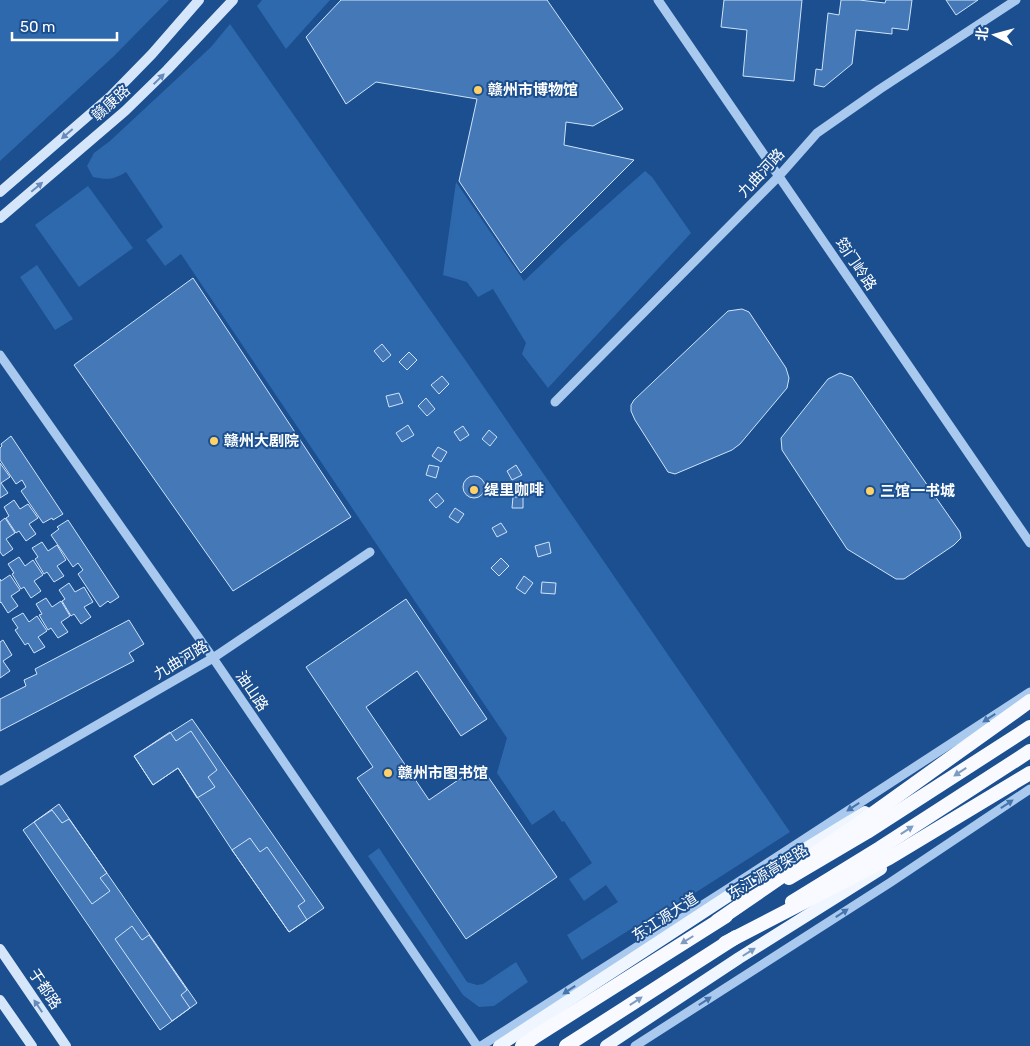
<svg xmlns="http://www.w3.org/2000/svg" width="1030" height="1046" font-family="Rubik,'Noto Sans SC',sans-serif">
  <style>
    .green { fill: #2e69ad }
    .building { fill: #4478b7; stroke: #cfe3fa }
    .lines { fill: none; stroke-linecap: round; stroke-linejoin: round }
    .tertiary { stroke: #a9c9ee; stroke-width: 9 }
    .secondary { stroke: #d6e6fa; stroke-width: 10 }
    .primary { stroke: #f0f6ff; stroke-width: 12 }
    .trunk { stroke: #f8faff; stroke-width: 14 }
    .trunk-bridge { stroke: #f8faff; stroke-width: 14 }
    .oneway { fill: #668bba }
    .oneway2 { fill: #4674ac }
    .oneway3 { fill: #7e9cc1 }
    .oneway4 { fill: #7b9ac1 }
    .poi-dot { fill: #ffd166; stroke: #1b4f8f; stroke-width: 2 }
    .labels { text-anchor: middle; stroke-width: 4; stroke-linejoin: round; paint-order: stroke }
    .poi-label { font-size: 15px; font-weight: bold; fill: #fff; stroke: #1b4f8f; text-anchor: start }
    .street-label { font-size: 15px; fill: #fff; stroke: #1b4f8f }
  </style>
  <rect width="100%" height="100%" fill="#1b4f8f"/>
  <path class="green" d="M 0,0 L 169,0 L 114,56 L 0,161 Z
    M 262,0 L 330,0 L 286,49 L 257,6 Z
    M 230,24 L 468,364 L 790,832 L 637,930 L 634,927 L 582,960 L 567,935 L 618,902 L 606,885 L 584,901 L 569,879 L 592,863 L 564,821 L 562,822 L 554,810 L 532,825 L 497,773 L 507,738 L 181,254 L 165,266 L 146,240 L 163,227 L 126,172 C 113,180 108,180 93,177 L 87,166 L 94,153 L 110,141 L 211,47 Z
    M 645,171 L 652,177 L 691,233 L 548,388 L 522,354 L 526,343 L 493,289 L 478,297 L 467,282 L 443,275 L 456,182 L 524,281 L 565,242 Z
    M 88,186 L 133,248 L 79,287 L 35,225 Z
    M 37,265 L 73,319 L 55,330 L 20,277 Z
    M 379,848 L 467,982 L 477,985 L 483,984 L 516,962 L 528,982 L 494,1006 L 479,1007 L 463,995 L 368,856 Z"/>
  <path class="building" d="M 341,0 L 547,0 L 623,109 L 593,126 L 566,122 L 564,145 L 634,160 L 521,273 L 459,181 L 477,99 L 376,82 L 346,104 L 306,37 Z
    M 724,0 L 802,0 L 794,81 L 743,76 L 747,30 L 721,27 Z
    M 841,0 L 859,0 L 885,3 L 886,0 L 912,0 L 908,30 L 892,28 L 892,34 L 856,30 L 852,64 L 824,87 L 814,85 L 816,69 L 822,70 L 828,13 L 839,15 Z
    M 946,0 L 978,0 L 956,15 Z
    M 193,278 L 351,517 L 233,591 L 74,365 Z
    M 742,309 L 749,312 L 786,368 L 789,378 L 787,388 L 740,444 L 732,450 L 675,474 L 668,472 L 635,420 L 631,411 L 631,405 L 634,400 L 728,311 Z
    M 382,344 L 391,355 L 383,362 L 374,351 Z
    M 409,352 L 417,360 L 407,370 L 399,362 Z
    M 840,373 L 852,377 L 960,532 L 961,538 L 954,545 L 904,579 L 896,579 L 847,549 L 782,450 L 781,438 L 828,379 Z
    M 442,376 L 449,384 L 439,394 L 431,385 Z
    M 399,393 L 403,403 L 389,407 L 386,396 Z
    M 426,398 L 435,409 L 427,416 L 418,406 Z
    M 408,425 L 414,435 L 402,442 L 396,433 Z
    M 463,426 L 469,435 L 460,441 L 454,432 Z
    M 489,430 L 497,437 L 490,446 L 482,439 Z
    M 11,436 L 63,514 L 53,520 L 52,518 L 43,523 L 21,491 L 26,487 L 22,480 L 16,484 L 0,460 L 0,448 L 2,446 L 1,444 Z
    M 438,447 L 447,452 L 441,462 L 432,456 Z
    M 0,463 L 10,477 L 1,483 L 8,493 L 0,498 Z
    M 429,465 L 439,467 L 436,478 L 426,475 Z
    M 516,465 L 522,475 L 512,480 L 507,471 Z
    M463 487a11 11 0 1 1 22 0a11 11 0 1 1-22 0Z
    M 437,493 L 444,501 L 436,508 L 429,500 Z
    M 513,497 L 523,497 L 523,508 L 512,508 Z
    M 14,500 L 20,509 L 28,504 L 38,518 L 29,524 L 36,534 L 26,541 L 19,531 L 16,533 L 6,518 L 9,516 L 4,507 Z
    M 455,508 L 464,514 L 458,523 L 449,517 Z
    M 5,518 L 15,533 L 6,539 L 13,549 L 3,556 L 0,552 L 0,522 Z
    M 68,520 L 119,597 L 110,603 L 108,601 L 100,607 L 78,574 L 83,570 L 78,563 L 73,567 L 51,535 L 59,529 L 57,527 Z
    M 501,523 L 507,532 L 497,537 L 492,528 Z
    M 42,542 L 48,551 L 57,545 L 66,560 L 57,566 L 64,576 L 54,582 L 47,572 L 44,574 L 35,559 L 38,557 L 32,548 Z
    M 549,542 L 551,553 L 538,557 L 535,546 Z
    M 19,557 L 25,566 L 33,560 L 43,575 L 34,581 L 41,591 L 31,598 L 24,587 L 21,589 L 12,574 L 14,573 L 8,564 Z
    M 501,558 L 509,566 L 499,576 L 491,568 Z
    M 10,575 L 20,590 L 11,596 L 18,606 L 8,613 L 1,602 L 0,603 L 0,579 L 1,581 Z
    M 524,576 L 533,583 L 525,594 L 516,588 Z
    M 542,582 L 556,583 L 555,594 L 541,593 Z
    M 69,583 L 75,592 L 84,587 L 93,602 L 84,607 L 91,617 L 81,624 L 74,614 L 71,616 L 62,601 L 65,599 L 59,590 Z
    M 46,598 L 52,607 L 61,601 L 70,616 L 61,622 L 68,632 L 58,638 L 51,628 L 48,630 L 39,615 L 42,614 L 36,604 Z
    M 406,599 L 487,719 L 461,736 L 417,671 L 366,707 L 429,800 L 480,765 L 557,877 L 466,939 L 357,778 L 373,767 L 306,667 Z
    M 23,613 L 29,622 L 37,616 L 47,631 L 38,637 L 45,647 L 34,653 L 28,643 L 25,645 L 15,630 L 18,628 L 12,619 Z
    M 129,620 L 144,644 L 129,653 L 134,661 L 0,731 L 0,699 L 26,686 L 24,680 L 37,674 L 35,669 Z
    M 3,640 L 12,655 L 3,661 L 10,671 L 0,678 L 0,642 Z
    M 192,719 L 324,908 L 289,932 L 232,850 L 178,768 L 153,785 L 134,756 Z
    M 191,731 L 217,770 L 208,777 L 215,787 L 197,798 L 178,768 L 153,785 L 134,756 L 170,732 L 176,741 Z
    M 59,804 L 197,1003 L 160,1030 L 23,830 Z
    M 52,810 L 62,823 L 69,819 L 107,873 L 100,878 L 110,891 L 92,904 L 34,822 Z
    M 250,838 L 260,852 L 267,847 L 305,901 L 298,906 L 307,920 L 289,932 L 232,850 Z
    M 132,926 L 142,940 L 149,935 L 187,990 L 181,995 L 190,1008 L 172,1021 L 115,939 Z"/>
  <g class="lines">
    <path class="tertiary" d="M 658,0 L 1030,543
      M 0,355 L 213,658 L 477,1046
      M 555,402 L 779,176 L 817,133 L 880,89 L 1016,0
      M 0,781 L 213,658 L 370,552
      M 481,1046 L 726,890 L 1030,692
      M 635,1046 L 891,882 L 1030,789"/>
    <path class="secondary" d="M 0,192 L 111,96 L 152,54 L 199,0
      M 0,218 L 125,111 L 167,70 L 233,0
      M 0,949 L 66,1046
      M 0,1000 L 32,1046"/>
    <path class="primary" d="M 499,1046 L 730,895 L 865,812
      M 606,1046 L 739,958 L 881,869"/>
    <path class="trunk" d="M 789,878 L 867,832 L 1030,727
      M 792,902 L 880,848 L 1030,751
      M 522,1046 L 536,1036 L 726,916
      M 566,1046 L 736,937"/>
    <path class="trunk-bridge" d="M 717,921 L 861,822 L 1030,701
      M 725,943 L 889,858 L 1030,773"/>
  </g>
  <defs><path id="oneway-solid" d="M-6-.8H1V-3.2L6.5 0L1 3.2V.8H-6Z" transform="scale(1.25)"/></defs>
  <g class="oneway">
    <use href="#oneway-solid" transform="translate(159 79) rotate(-44)"/>
    <use href="#oneway-solid" transform="translate(67 134) rotate(139)"/>
    <use href="#oneway-solid" transform="translate(37 187) rotate(-40)"/>
    <use href="#oneway-solid" transform="translate(38 1006) rotate(-124)"/>
  </g>
  <g class="oneway2">
    <use href="#oneway-solid" transform="translate(989 718) rotate(147)"/>
    <use href="#oneway-solid" transform="translate(1007 804) rotate(-34)"/>
    <use href="#oneway-solid" transform="translate(853 807) rotate(147)"/>
    <use href="#oneway-solid" transform="translate(842 913) rotate(-33)"/>
    <use href="#oneway-solid" transform="translate(569 990) rotate(147)"/>
    <use href="#oneway-solid" transform="translate(705 1001) rotate(-33)"/>
  </g>
  <g class="oneway3">
    <use href="#oneway-solid" transform="translate(960 772) rotate(147)"/>
    <use href="#oneway-solid" transform="translate(907 830) rotate(-33)"/>
    <use href="#oneway-solid" transform="translate(687 940) rotate(148)"/>
    <use href="#oneway-solid" transform="translate(636 1001) rotate(-33)"/>
  </g>
  <use class="oneway4" href="#oneway-solid" transform="translate(749 952) rotate(-32)"/>
  <g class="poi-dot">
    <circle cx="478" cy="90" r="5"/>
    <circle cx="214" cy="441" r="5"/>
    <circle cx="474" cy="490" r="5"/>
    <circle cx="870" cy="491" r="5"/>
    <circle cx="388" cy="773" r="5"/>
  </g>
  <g class="labels">
    <g class="poi-label">
      <text x="488" y="95">赣州市博物馆</text>
      <text x="224" y="446">赣州大剧院</text>
      <text x="484" y="495">缇里咖啡</text>
      <text x="880" y="496">三馆一书城</text>
      <text x="398" y="778">赣州市图书馆</text>
    </g>
    <g class="street-label">
      <text transform="translate(111 103) rotate(-42)" y="5">赣康路</text>
      <text transform="translate(761 173) rotate(-47)" y="5">九曲河路</text>
      <text transform="translate(856 264) rotate(56)" y="5">筠门岭路</text>
      <text transform="translate(181 660) rotate(-31)" y="5">九曲河路</text>
      <text transform="translate(252 691) rotate(56)" y="5">油山路</text>
      <text transform="translate(768 872) rotate(-31)" y="5">东江源高架路</text>
      <text transform="translate(665 917) rotate(-33)" y="5">东江源大道</text>
      <text transform="translate(45 989) rotate(56)" y="5">于都路</text>
    </g>
  </g>
  <g transform="translate(995 35) rotate(276)" stroke="#1b4f8f" stroke-width="4" paint-order="stroke">
  <path d="M0-4L9 19L0 12L-9 19Z" fill="#ffffff"/>
  <text y="-8" font-size="14" font-weight="bold" text-anchor="middle" fill="#ffffff">北</text>
  </g>
  <path d="M12 32v8h105v-8" fill="none" stroke="#ffffff" stroke-width="2.5"/>
  <text x="20" y="32" font-size="15" fill="#ffffff" stroke="#1b4f8f" stroke-width="4" paint-order="stroke">50 m</text>
</svg>
